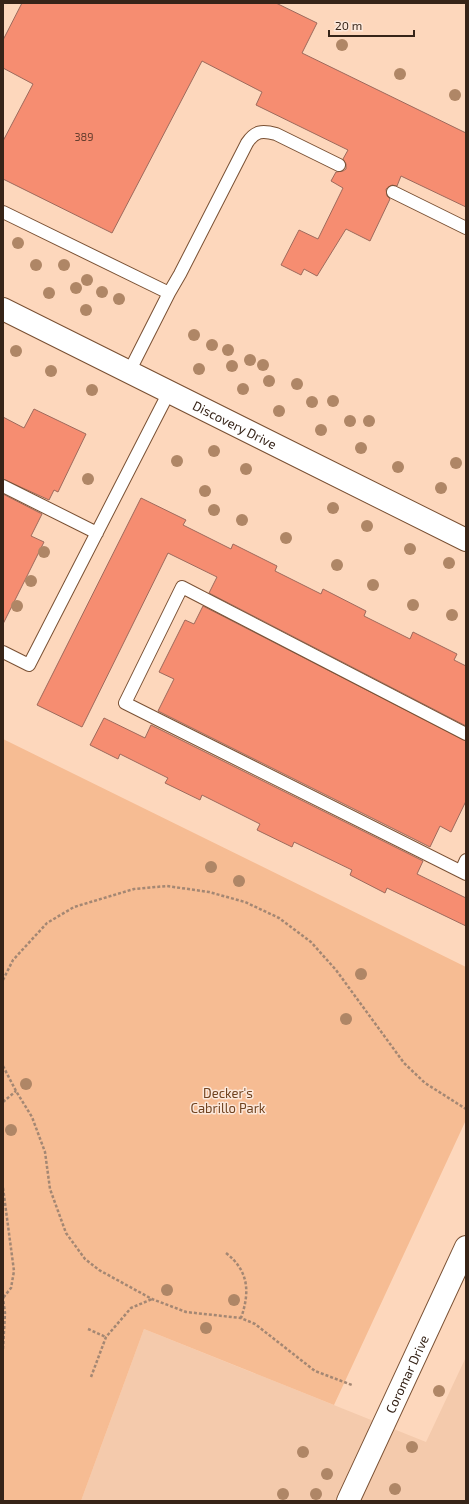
<svg xmlns="http://www.w3.org/2000/svg" width="469" height="1504" font-family="'Exo 2',sans-serif">
  <style>
    .built { fill: #f4caac }
    .green { fill: #f6bc93 }
    .building { fill: #f68d71; stroke: #9e6a5c }
    .lines { fill: none; stroke-linecap: round; stroke-linejoin: round }
    .service-casing { stroke: #7a5134; stroke-width: 14 }
    .minor-casing { stroke: #7a5134; stroke-width: 24 }
    .path { stroke: #a48773; stroke-width: 2.5; stroke-dasharray: 3 2; stroke-linecap: butt }
    .service { stroke: #fff; stroke-width: 12 }
    .minor { stroke: #fff; stroke-width: 22 }
    .tree { fill: #af8666 }
    .labels { text-anchor: middle; stroke-width: 3; stroke-linejoin: round; paint-order: stroke }
    .number-label { font-size: 11px; fill: #663e2e }
    .street-label { font-size: 13px; fill: #362418; stroke: #fce8db }
    .park-label { font-size: 13px; fill: #704320; stroke: #fce8db }
  </style>
  <rect width="100%" height="100%" fill="#fdd7bc"/>
  <path class="built" d="M 144,1329 L 426,1442 L 466,1357 L 466,1501 L 81,1501 Z"/>
  <path class="green" d="M 3,739 L 466,967 L 466,1120 L 334,1405 L 144,1329 L 81,1501 L 3,1501 Z"/>
  <path class="building" d="M 22,3 L 276,3 L 317,23 L 302,53 L 466,133 L 466,207 L 401,176 L 397,186 L 392,185 L 386,189 L 387,196 L 390,199 L 370,241 L 346,229 L 317,276 L 304,269 L 301,275 L 281,265 L 299,230 L 318,239 L 343,188 L 331,181 L 336,172 L 343,171 L 346,169 L 346,164 L 343,159 L 348,150 L 256,105 L 262,92 L 202,61 L 112,233 L 3,179 L 3,141 L 33,84 L 3,68 L 3,40 Z
    M 34,409 L 86,434 L 58,492 L 54,490 L 49,500 L 3,479 L 3,417 L 24,428 Z
    M 3,494 L 42,514 L 31,536 L 44,542 L 3,624 Z
    M 141,498 L 186,520 L 183,525 L 231,549 L 233,544 L 277,566 L 275,571 L 321,594 L 323,589 L 366,611 L 364,616 L 410,639 L 413,632 L 457,654 L 454,660 L 466,666 L 466,726 L 209,593 L 217,577 L 168,553 L 82,727 L 37,705 Z
    M 203,606 L 466,741 L 466,801 L 451,832 L 440,826 L 430,847 L 158,711 L 174,679 L 159,672 L 185,620 L 194,624 Z
    M 104,718 L 145,738 L 151,725 L 423,861 L 417,874 L 466,898 L 466,926 L 387,888 L 385,893 L 350,875 L 352,870 L 294,842 L 292,847 L 257,830 L 260,824 L 202,795 L 200,800 L 165,783 L 168,778 L 120,754 L 118,759 L 90,745 Z"/>
  <g class="lines">
    <g class="service-casing">
      <path id="service" d="M 393,192 L 466,228
        M 3,212 L 169,293
        M 129,372 L 169,293 L 180,274 L 247,143 C 255,131 262,130 276,134 L 339,165
        M 3,486 L 97,533
        M 3,652 L 29,665 L 169,392
        M 466,734 L 182,587 L 125,703 L 466,874
        M 461,871 L 466,860"/>
    </g>
    <g class="minor-casing">
      <g id="minor">
        <path id="s1" d="M 3,309 L 466,540"/>
        <path id="s2" d="M 348,1501 L 466,1247"/>
      </g>
    </g>
    <path class="path" d="M 3,980 L 13,960 L 47,923 L 74,907 L 134,889 L 167,886 L 209,892 L 245,902 L 279,918 L 311,942 L 336,970 L 404,1063 L 425,1083 L 466,1109
      M 3,1066 L 16,1091 L 32,1117 L 45,1152 L 50,1189 L 66,1233 L 85,1259 L 99,1270 L 152,1299 L 186,1312 L 241,1318 L 255,1324 L 315,1371 L 352,1385
      M 3,1102 L 16,1091
      M 3,1188 L 14,1271 L 11,1288 L 3,1298
      M 226,1253 C 249,1271 250,1292 241,1318
      M 88,1329 L 106,1337
      M 3,1349 L 5,1313 L 3,1298
      M 91,1377 L 106,1337 L 131,1308 L 152,1299"/>
    <use href="#service" class="service"/>
    <use href="#minor" class="minor"/>
  </g>
  <g class="tree">
    <circle cx="342" cy="45" r="6"/>
    <circle cx="400" cy="74" r="6"/>
    <circle cx="455" cy="95" r="6"/>
    <circle cx="18" cy="243" r="6"/>
    <circle cx="36" cy="265" r="6"/>
    <circle cx="64" cy="265" r="6"/>
    <circle cx="87" cy="280" r="6"/>
    <circle cx="76" cy="288" r="6"/>
    <circle cx="102" cy="292" r="6"/>
    <circle cx="49" cy="293" r="6"/>
    <circle cx="119" cy="299" r="6"/>
    <circle cx="86" cy="310" r="6"/>
    <circle cx="194" cy="335" r="6"/>
    <circle cx="212" cy="345" r="6"/>
    <circle cx="228" cy="350" r="6"/>
    <circle cx="16" cy="351" r="6"/>
    <circle cx="250" cy="360" r="6"/>
    <circle cx="263" cy="365" r="6"/>
    <circle cx="232" cy="366" r="6"/>
    <circle cx="199" cy="369" r="6"/>
    <circle cx="51" cy="371" r="6"/>
    <circle cx="269" cy="381" r="6"/>
    <circle cx="297" cy="384" r="6"/>
    <circle cx="243" cy="389" r="6"/>
    <circle cx="92" cy="390" r="6"/>
    <circle cx="333" cy="401" r="6"/>
    <circle cx="312" cy="402" r="6"/>
    <circle cx="279" cy="411" r="6"/>
    <circle cx="350" cy="421" r="6"/>
    <circle cx="369" cy="421" r="6"/>
    <circle cx="321" cy="430" r="6"/>
    <circle cx="361" cy="448" r="6"/>
    <circle cx="214" cy="451" r="6"/>
    <circle cx="177" cy="461" r="6"/>
    <circle cx="456" cy="463" r="6"/>
    <circle cx="398" cy="467" r="6"/>
    <circle cx="246" cy="469" r="6"/>
    <circle cx="88" cy="479" r="6"/>
    <circle cx="441" cy="488" r="6"/>
    <circle cx="205" cy="491" r="6"/>
    <circle cx="333" cy="508" r="6"/>
    <circle cx="214" cy="510" r="6"/>
    <circle cx="242" cy="520" r="6"/>
    <circle cx="367" cy="526" r="6"/>
    <circle cx="286" cy="538" r="6"/>
    <circle cx="410" cy="549" r="6"/>
    <circle cx="44" cy="552" r="6"/>
    <circle cx="449" cy="563" r="6"/>
    <circle cx="337" cy="565" r="6"/>
    <circle cx="31" cy="581" r="6"/>
    <circle cx="373" cy="585" r="6"/>
    <circle cx="413" cy="605" r="6"/>
    <circle cx="17" cy="606" r="6"/>
    <circle cx="452" cy="615" r="6"/>
    <circle cx="211" cy="867" r="6"/>
    <circle cx="239" cy="881" r="6"/>
    <circle cx="361" cy="974" r="6"/>
    <circle cx="346" cy="1019" r="6"/>
    <circle cx="26" cy="1084" r="6"/>
    <circle cx="11" cy="1130" r="6"/>
    <circle cx="167" cy="1290" r="6"/>
    <circle cx="234" cy="1300" r="6"/>
    <circle cx="206" cy="1328" r="6"/>
    <circle cx="439" cy="1391" r="6"/>
    <circle cx="412" cy="1447" r="6"/>
    <circle cx="303" cy="1452" r="6"/>
    <circle cx="327" cy="1474" r="6"/>
    <circle cx="395" cy="1489" r="6"/>
    <circle cx="283" cy="1494" r="6"/>
    <circle cx="316" cy="1494" r="6"/>
  </g>
  <g class="labels">
    <g class="number-label">
      <text x="84" y="141">389</text>
    </g>
    <g class="street-label">
      <text dy="5" stroke="none"><textPath href="#s1" startOffset="259">Discovery Drive</textPath></text>
      <text dy="5" stroke="none"><textPath href="#s2" startOffset="140">Coromar Drive</textPath></text>
    </g>
    <g class="park-label">
      <text x="228" y="1098">Decker's<tspan x="228" dy="15">Cabrillo Park</tspan></text>
    </g>
  </g>
  <rect width="469" height="1504" fill="none" stroke="#362418" stroke-width="8"/>
  <path d="M329 30v6h85v-6" fill="none" stroke="#362418" stroke-width="2"/>
  <text x="335" y="30" font-size="12" fill="#362418" stroke="#fce8db" stroke-width="3" paint-order="stroke">20 m</text>
</svg>
